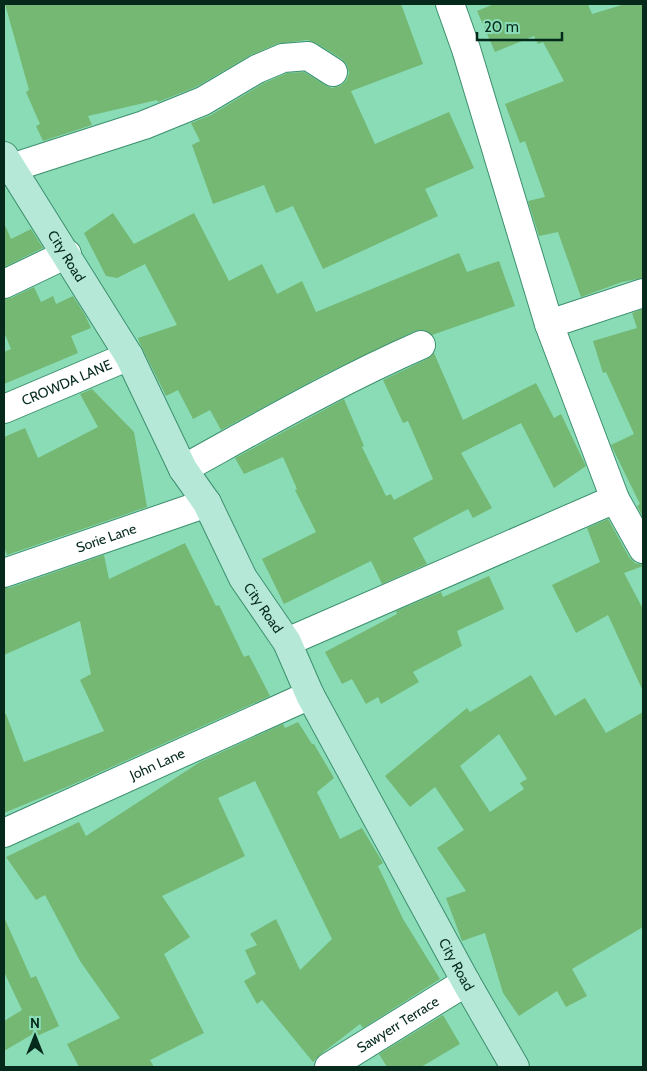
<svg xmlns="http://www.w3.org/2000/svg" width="647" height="1071" font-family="Cabin,sans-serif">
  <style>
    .building { fill: #74b873; fill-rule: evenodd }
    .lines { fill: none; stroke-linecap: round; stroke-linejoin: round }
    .minor-casing { stroke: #3c906e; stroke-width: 30 }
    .secondary-casing { stroke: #3c906e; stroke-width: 30 }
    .minor { stroke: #fff; stroke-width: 28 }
    .secondary { stroke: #b6e8d8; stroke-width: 28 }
    .labels { text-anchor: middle; stroke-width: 5; stroke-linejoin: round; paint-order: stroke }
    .street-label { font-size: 14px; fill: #052a1c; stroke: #89dcb6 }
  </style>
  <rect width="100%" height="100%" fill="#89dcb6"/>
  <path class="building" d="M 5,4 L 401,4 L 423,64 L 351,91 L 375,144 L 449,112 L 474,168 L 425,189 L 438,216 L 323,269 L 293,206 L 276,213 L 264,185 L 213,204 L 192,145 L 200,141 L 191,123 L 211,115 L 264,83 L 287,73 L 304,72 L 325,85 L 332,88 L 340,86 L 346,81 L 349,73 L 347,65 L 342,59 L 316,43 L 307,40 L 277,44 L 249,56 L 196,87 L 158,102 L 157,100 L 88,116 L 92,125 L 43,141 L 36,126 L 40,124 L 26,92 L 29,90 Z
    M 494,4 L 588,4 L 592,14 L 625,4 L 643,4 L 643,278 L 622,282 L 581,297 L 558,232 L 539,236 L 528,201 L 545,197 L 525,141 L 520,143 L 505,104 L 564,81 L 543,42 L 538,44 L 534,36 L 495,52 L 477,11 Z
    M 113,213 L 134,244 L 194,213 L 229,281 L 262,264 L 277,294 L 302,281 L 316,312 L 459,253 L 467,272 L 499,261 L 515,306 L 432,335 L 423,330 L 415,331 L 323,375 L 221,430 L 210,410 L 193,419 L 178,390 L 166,396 L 140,344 L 138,338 L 177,325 L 145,264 L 117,278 L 106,276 L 84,233 Z
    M 4,223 L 11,239 L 31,229 L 43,248 L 4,267 Z
    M 34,287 L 41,302 L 53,296 L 56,304 L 73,296 L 85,315 L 91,328 L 71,336 L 78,353 L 4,384 L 4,352 L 11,349 L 4,332 L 4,299 L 11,298 Z
    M 643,309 L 643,517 L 637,506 L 640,504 L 611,445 L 634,434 L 606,372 L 603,373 L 593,341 L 637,328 L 632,313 Z
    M 434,353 L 463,420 L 536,383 L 554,418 L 561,414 L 586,466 L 554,488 L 521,423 L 461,453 L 492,508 L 473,518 L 468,509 L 413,538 L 427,564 L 382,584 L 371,561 L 284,604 L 262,559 L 316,532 L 295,490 L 297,489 L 283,457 L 244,474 L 235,458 L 344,399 L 364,446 L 362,447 L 386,496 L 391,494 L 394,500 L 433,479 L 408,421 L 403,423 L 383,380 L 427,359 Z
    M 92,389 L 134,432 L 147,507 L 7,555 L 4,546 L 4,437 L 25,428 L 38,458 L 98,427 L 80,394 Z
    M 608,519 L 629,557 L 635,563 L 643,565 L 643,566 L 624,573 L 643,609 L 643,691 L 608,615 L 576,633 L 552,585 L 600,562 L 587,528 Z
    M 185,543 L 216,606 L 219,605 L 244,657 L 249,655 L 270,696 L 67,787 L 4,813 L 4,714 L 6,714 L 24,762 L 104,731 L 80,680 L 91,674 L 80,621 L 4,655 L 4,588 L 9,588 L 104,555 L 109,579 Z
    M 489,576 L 504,609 L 457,631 L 462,646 L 413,672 L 419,682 L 381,704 L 378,697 L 366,704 L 352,679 L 342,684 L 325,652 L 397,614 L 396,611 L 441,592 L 443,597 Z
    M 531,675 L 555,716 L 585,698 L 606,733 L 643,712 L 643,927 L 572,969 L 587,996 L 566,1007 L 557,991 L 519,1016 L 503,993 L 485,933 L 462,941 L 446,898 L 466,891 L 437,848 L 464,830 L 435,787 L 410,807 L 385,776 L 467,708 L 470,712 ZM 499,734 L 527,779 L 520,783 L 524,789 L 490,812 L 460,766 Z
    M 298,722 L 312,744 L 314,744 L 334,778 L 317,792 L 340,839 L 362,828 L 383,863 L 378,866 L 403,919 L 440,979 L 363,1028 L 360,1024 L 321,1054 L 313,1062 L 262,1000 L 257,1004 L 244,981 L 256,974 L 245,950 L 257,945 L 250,934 L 276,919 L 300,970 L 332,939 L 255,781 L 218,798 L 245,856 L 162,896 L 190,937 L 164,954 L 204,1033 L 150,1060 L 154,1067 L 79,1067 L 67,1044 L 120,1018 L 80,961 L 45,895 L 36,900 L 6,857 L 79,822 L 86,836 L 200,762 L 283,724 L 285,728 Z
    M 4,917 L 31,978 L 36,976 L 59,1026 L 35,1037 L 33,1034 L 4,1051 L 4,1021 L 22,1010 L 4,972 Z
    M 443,1015 L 460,1044 L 421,1067 L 387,1067 L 379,1054 Z"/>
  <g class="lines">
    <g class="minor-casing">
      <g id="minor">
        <path d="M 450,4 L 466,49 L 549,324 L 615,499 L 643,549"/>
        <path d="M 11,168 L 144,125 L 203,101 L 257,69 L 283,58 L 308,56 L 333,72"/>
        <path d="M 4,284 L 67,254"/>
        <path d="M 549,324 L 643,293"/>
        <path id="s1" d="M 4,409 L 129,356"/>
        <path d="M 183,469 C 261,426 339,381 421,345"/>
        <path id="s2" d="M 4,573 L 207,503"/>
        <path d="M 287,642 L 615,499"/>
        <path id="s3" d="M 4,833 L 310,695"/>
        <path id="s4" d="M 329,1067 L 466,982"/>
      </g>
    </g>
    <g class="secondary-casing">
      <g id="secondary">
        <path id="s5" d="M 4,156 L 129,356 L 183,469 L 207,503 L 243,578 L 287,642 L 310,695 L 466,982 L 515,1067"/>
      </g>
    </g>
    <use href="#minor" class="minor"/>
    <use href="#secondary" class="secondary"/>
  </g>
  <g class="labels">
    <g class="street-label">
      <text dy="5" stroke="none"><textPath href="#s5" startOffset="118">City Road</textPath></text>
      <text dy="5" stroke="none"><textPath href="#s1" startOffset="68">CROWDA LANE</textPath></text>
      <text dy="5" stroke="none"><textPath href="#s2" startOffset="108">Sorie Lane</textPath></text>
      <text dy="5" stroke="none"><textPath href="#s5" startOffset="522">City Road</textPath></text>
      <text dy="5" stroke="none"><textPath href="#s3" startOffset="168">John Lane</textPath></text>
      <text dy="5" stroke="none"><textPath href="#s5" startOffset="928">City Road</textPath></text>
      <text dy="5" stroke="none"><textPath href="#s4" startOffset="81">Sawyerr Terrace</textPath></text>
    </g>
  </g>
  <rect width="647" height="1071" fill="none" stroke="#052a1c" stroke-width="10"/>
  <g transform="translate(35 1036)" stroke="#89dcb6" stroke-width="4" paint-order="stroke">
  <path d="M0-4L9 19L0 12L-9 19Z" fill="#052a1c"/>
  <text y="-8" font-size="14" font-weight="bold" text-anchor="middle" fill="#052a1c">N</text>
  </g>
  <path d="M477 32v8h85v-8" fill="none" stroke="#052a1c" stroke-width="2.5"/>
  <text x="484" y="32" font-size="15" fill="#052a1c" stroke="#89dcb6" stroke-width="4" paint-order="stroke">20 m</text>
</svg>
